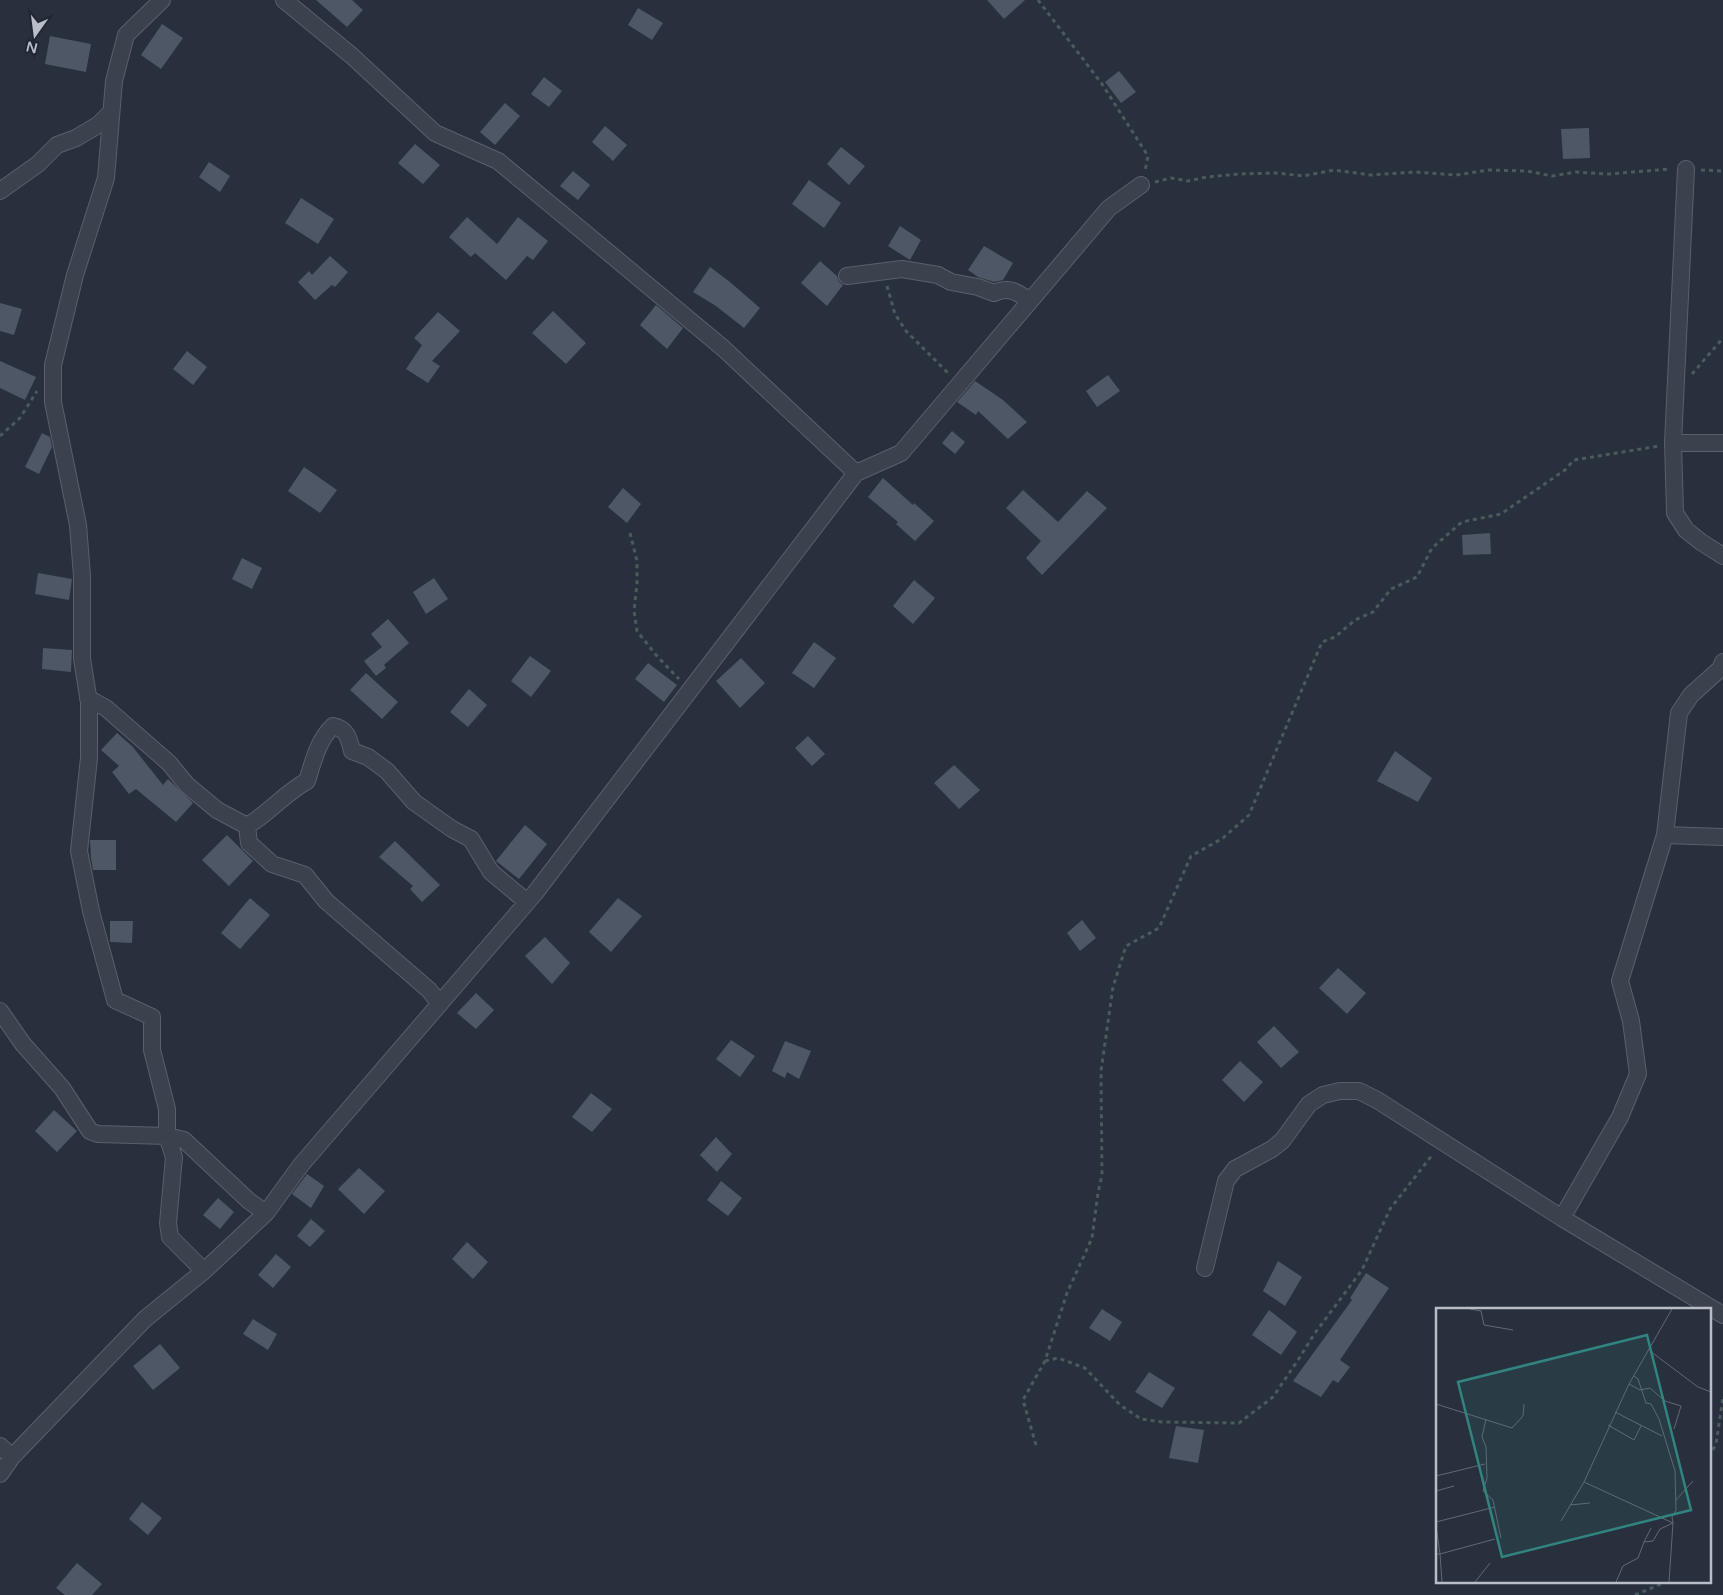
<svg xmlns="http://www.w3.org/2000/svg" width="1723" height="1595" font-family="'Varela Round',sans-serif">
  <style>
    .building { fill: #4e5766 }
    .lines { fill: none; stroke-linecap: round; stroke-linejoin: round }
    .street-casing { stroke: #59606b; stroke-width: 18 }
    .path { stroke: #4a5a5d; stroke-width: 3; stroke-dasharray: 4 4; stroke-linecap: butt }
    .street { stroke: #3b424e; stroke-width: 16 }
    .inset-road { fill: none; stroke: #626875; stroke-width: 1 }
    .view { fill: #318480; fill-opacity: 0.15; stroke: #318480; stroke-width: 2.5 }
    .inset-edge { fill: none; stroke: #b8bdc8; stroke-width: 2.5 }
  </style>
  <rect width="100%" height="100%" fill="#28303d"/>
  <path class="building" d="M 316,0 L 352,0 L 363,10 L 347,27 Z
    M 987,0 L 1025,0 L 1004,19 Z
    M 638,8 L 663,23 L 652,40 L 628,25 Z
    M 162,24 L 183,38 L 161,69 L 141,55 Z
    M 50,36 L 91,44 L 86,72 L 45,64 Z
    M 1119,71 L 1136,92 L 1121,103 L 1105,82 Z
    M 544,77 L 562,91 L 549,107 L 531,94 Z
    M 505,103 L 520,116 L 495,145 L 480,132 Z
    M 605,126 L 627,145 L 613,161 L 592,142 Z
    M 1589,128 L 1590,158 L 1563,159 L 1561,129 Z
    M 415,144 L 440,165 L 423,184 L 398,163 Z
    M 841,147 L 865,166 L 849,185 L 827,164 Z
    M 209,162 L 230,176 L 220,192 L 199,177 Z
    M 573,171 L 590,185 L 578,200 L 560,186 Z
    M 809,180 L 841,203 L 824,228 L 792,204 Z
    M 301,198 L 334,219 L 318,244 L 285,223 Z
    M 467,217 L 497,244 L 518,217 L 548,241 L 533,260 L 527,256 L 506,280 L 475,253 L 471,257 L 449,237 Z
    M 900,226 L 921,240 L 910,260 L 888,246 Z
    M 984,246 L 1013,263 L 1003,280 L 994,282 L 978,277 L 968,270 Z
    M 330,256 L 348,272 L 335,287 L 332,285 L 315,300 L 298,282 L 309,271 L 312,275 Z
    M 820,261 L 837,276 L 839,282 L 843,285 L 827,306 L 801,283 Z
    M 710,267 L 730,282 L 760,308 L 744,328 L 716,306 L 693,292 Z
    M 0,303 L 22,309 L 14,335 L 0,331 Z
    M 656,305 L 683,328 L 667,349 L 640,325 Z
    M 553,311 L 586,343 L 566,364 L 532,333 Z
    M 438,312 L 460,331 L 432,361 L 440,366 L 428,383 L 406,369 L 422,345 L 414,338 Z
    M 187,351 L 207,367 L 193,385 L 173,369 Z
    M 0,361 L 36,377 L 25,400 L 0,388 Z
    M 1108,375 L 1120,391 L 1097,407 L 1086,391 Z
    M 975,381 L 1003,400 L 1027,422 L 1008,439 L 978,411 L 976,415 L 957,402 Z
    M 952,431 L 965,442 L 955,454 L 942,443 Z
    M 42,433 L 50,437 L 52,447 L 39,474 L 25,467 Z
    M 304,467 L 337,490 L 320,513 L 288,491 Z
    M 883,478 L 913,505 L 914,503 L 934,521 L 915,541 L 896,524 L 898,522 L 868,497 Z
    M 623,488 L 641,504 L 627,523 L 608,507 Z
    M 1023,490 L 1058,522 L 1087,491 L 1107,508 L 1042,575 L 1026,558 L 1041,541 L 1006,508 Z
    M 1490,533 L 1491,554 L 1463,555 L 1462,535 Z
    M 242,558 L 262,568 L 252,589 L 232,579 Z
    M 38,573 L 72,579 L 69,600 L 35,594 Z
    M 434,578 L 448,599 L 426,614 L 413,592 Z
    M 914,580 L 935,598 L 913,624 L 893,606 Z
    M 388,619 L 409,643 L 384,665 L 386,668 L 376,676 L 364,661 L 382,647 L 371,634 Z
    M 814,642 L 836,658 L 814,688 L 792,673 Z
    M 43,648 L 72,650 L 71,672 L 42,669 Z
    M 530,656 L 551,671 L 531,697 L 511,681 Z
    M 741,658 L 765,683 L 740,708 L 716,681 Z
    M 648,663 L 677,685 L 664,702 L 635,679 Z
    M 366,673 L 398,702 L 382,719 L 350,690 Z
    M 469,689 L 487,705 L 468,727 L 450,712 Z
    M 117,733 L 132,746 L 163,785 L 168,779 L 193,803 L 176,822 L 136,789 L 129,794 L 112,772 L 119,766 L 101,750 Z
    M 808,736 L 825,754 L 812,766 L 795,748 Z
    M 1395,751 L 1432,778 L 1418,802 L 1377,781 Z
    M 954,765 L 980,790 L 959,809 L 934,783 Z
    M 525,825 L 547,844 L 519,879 L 496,861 Z
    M 227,835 L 253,861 L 229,886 L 202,860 Z
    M 90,840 L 116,840 L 116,870 L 93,870 L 91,858 Z
    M 395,841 L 440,885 L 422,902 L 410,889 L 413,886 L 379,857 Z
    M 250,898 L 270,915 L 240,949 L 221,933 Z
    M 618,898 L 642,916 L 611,952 L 589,932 Z
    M 1082,920 L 1096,938 L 1080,951 L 1067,933 Z
    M 110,921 L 133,921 L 132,943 L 110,942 Z
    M 545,937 L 570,963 L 552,984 L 525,956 Z
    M 1338,968 L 1366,993 L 1347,1014 L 1319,988 Z
    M 476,993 L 494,1010 L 476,1029 L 457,1013 Z
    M 1274,1026 L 1299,1052 L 1281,1068 L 1257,1042 Z
    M 731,1040 L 755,1056 L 740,1077 L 716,1059 Z
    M 785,1041 L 811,1051 L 799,1079 L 787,1072 L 785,1078 L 772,1071 Z
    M 1240,1061 L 1263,1082 L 1244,1102 L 1222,1080 Z
    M 591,1093 L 612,1109 L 592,1132 L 572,1117 Z
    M 54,1110 L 77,1131 L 57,1152 L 35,1131 Z
    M 716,1137 L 732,1154 L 717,1172 L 700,1155 Z
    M 359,1168 L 385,1191 L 364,1214 L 338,1189 Z
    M 307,1174 L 324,1186 L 311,1208 L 292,1194 Z
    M 721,1181 L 742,1198 L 728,1216 L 707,1200 Z
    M 218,1198 L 234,1212 L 220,1229 L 203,1215 Z
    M 311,1219 L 325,1231 L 310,1247 L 297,1236 Z
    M 467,1242 L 488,1262 L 473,1279 L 452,1259 Z
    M 276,1254 L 291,1267 L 273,1288 L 258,1275 Z
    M 1278,1261 L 1302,1277 L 1285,1306 L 1263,1291 Z
    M 1366,1273 L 1389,1288 L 1340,1360 L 1350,1367 L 1338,1383 L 1333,1380 L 1321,1397 L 1293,1381 L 1352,1300 L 1350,1298 Z
    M 1102,1309 L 1122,1322 L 1110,1341 L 1089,1328 Z
    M 1269,1310 L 1297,1332 L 1281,1355 L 1252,1335 Z
    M 253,1319 L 277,1334 L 268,1350 L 243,1334 Z
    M 160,1344 L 180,1368 L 153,1390 L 133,1366 Z
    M 1149,1372 L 1175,1388 L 1162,1408 L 1135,1392 Z
    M 1176,1426 L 1204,1430 L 1198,1463 L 1169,1458 Z
    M 142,1502 L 162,1518 L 148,1535 L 129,1519 Z
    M 77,1563 L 102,1584 L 92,1595 L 65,1595 L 56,1588 Z"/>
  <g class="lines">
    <g class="street-casing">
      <path id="street" d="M 162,0 L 126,35 L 114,81 L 106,178 L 75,275 L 53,365 L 53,402 L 78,525 L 82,576 L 82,659 L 89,702 L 89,758 L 79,851 L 91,911 L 115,1000 L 152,1017 L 152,1050 L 167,1109 L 167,1136 L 174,1157 L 168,1223 L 170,1237 L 204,1271
        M 284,0 L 352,56 L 435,133 L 498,161 L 585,233 L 723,348 L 856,473
        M 1686,169 L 1673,443 L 1675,513 L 1686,530 L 1701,542 L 1723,556
        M 0,191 L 38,164 L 57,145 L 76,138 L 98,125 L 111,112
        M 847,276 L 902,269 L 938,275 L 951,282 L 978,287 L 994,293 C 1009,286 1017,292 1030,301
        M 1673,443 L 1723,443
        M 88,698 L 106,708 L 169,763 L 187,785 L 217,810 L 247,826 L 249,843 L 272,864 L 305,875 L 326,901 L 429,990 L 440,1004
        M 247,826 C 269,813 285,793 307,781 C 313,762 318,740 333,726 C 347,729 349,738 352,751 L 368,757 L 387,771 L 414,802 L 452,829 L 471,839 L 491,872 L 527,902
        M 1665,835 L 1723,837
        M 0,1011 L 23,1044 L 62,1088 L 90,1131 L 98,1134 L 167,1136 L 184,1140 L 249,1201 L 266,1213
        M 1562,1218 L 1620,1117 L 1638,1074 L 1631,1021 L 1620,981 L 1665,835 L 1679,713 L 1691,695 L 1720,669 L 1723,662
        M 1205,1268 L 1226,1181 L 1235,1169 L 1272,1149 L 1282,1141 L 1309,1104 L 1323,1095 L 1340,1091 L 1359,1091 L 1377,1100 L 1562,1218 L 1723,1315
        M 0,1446 L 12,1457
        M 0,1474 L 12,1457 L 145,1319 L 204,1271 L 266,1213 L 301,1165 L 535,893 L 856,473 L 901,453 L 1109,208 L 1141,185"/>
    </g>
    <path class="path" d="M 1038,0 L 1102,84 L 1148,156 L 1145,171
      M 1701,170 L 1723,171
      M 1155,182 L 1171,178 L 1188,181 L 1207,177 L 1239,174 L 1278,173 L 1303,176 L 1334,170 L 1371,175 L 1415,172 L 1456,175 L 1489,170 L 1527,171 L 1552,176 L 1576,172 L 1609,174 L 1670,169
      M 887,286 L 895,314 L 906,331 L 948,373
      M 1692,374 L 1723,338
      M 0,436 L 20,418 L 37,391
      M 630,533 L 637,561 L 637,583 L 634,611 L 637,631 L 656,655 L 675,675 L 679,679
      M 1045,1361 L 1058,1358 L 1085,1368 L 1120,1405 L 1141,1419 L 1162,1422 L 1239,1423 L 1273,1397 L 1298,1360 L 1315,1333 L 1362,1270 L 1390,1209 L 1433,1154
      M 1036,1445 L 1023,1400 L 1045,1361 L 1067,1293 L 1092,1238 L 1098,1193 L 1102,1175 L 1101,1071 L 1113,987 L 1126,946 L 1159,928 L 1191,856 L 1223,838 L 1249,815 L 1322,642 L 1335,637 L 1355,620 L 1373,612 L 1391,589 L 1417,577 L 1432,548 L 1462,522 L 1501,514 L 1565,470 L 1574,460 L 1659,446
      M 1709,1457 L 1716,1444 L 1723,1397
      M 1635,1595 L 1668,1581"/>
    <use href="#street" class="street"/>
  </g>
  <g transform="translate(1436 1308)">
    <rect width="275" height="275" fill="#28303d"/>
    <path class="inset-road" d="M 34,1 L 45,3 L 48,17 L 77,22M 214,43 L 262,79 L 275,84M 193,76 L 204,82 L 214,80 L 229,93 L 245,98 L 238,121M 0,96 L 76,120 L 87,108 L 88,96M 179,104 L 226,128M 50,111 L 46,129 L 50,139 L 51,170 L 47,183 L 57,192 L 65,230M 172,117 L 198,132 L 205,118M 0,168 L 49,156M 148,174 L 237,215 L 233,274M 0,183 L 18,178M 240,192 L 257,173M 134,197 L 154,195M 125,213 L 148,174 L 193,76 L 236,1M 0,214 L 59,199M 0,218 L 4,246 L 0,246M 208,234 L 215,220M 6,274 L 4,246 L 59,231M 39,274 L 54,255M 180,274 L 187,258 L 202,250 L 208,234 L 217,233 L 224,221 L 237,215 L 236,209 L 240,202 L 239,163 L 223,111 L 215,96 L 210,95 L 202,71 L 198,68"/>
    <path class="view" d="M 211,27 L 255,202 L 66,249 L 22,74 Z"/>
    <rect width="275" height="275" class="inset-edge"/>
  </g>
  <g transform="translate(35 35) rotate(194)" stroke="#202733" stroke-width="4" paint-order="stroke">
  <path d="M0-4L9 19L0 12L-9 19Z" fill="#b8bdc8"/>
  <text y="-8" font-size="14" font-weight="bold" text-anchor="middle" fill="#b8bdc8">N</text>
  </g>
</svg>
